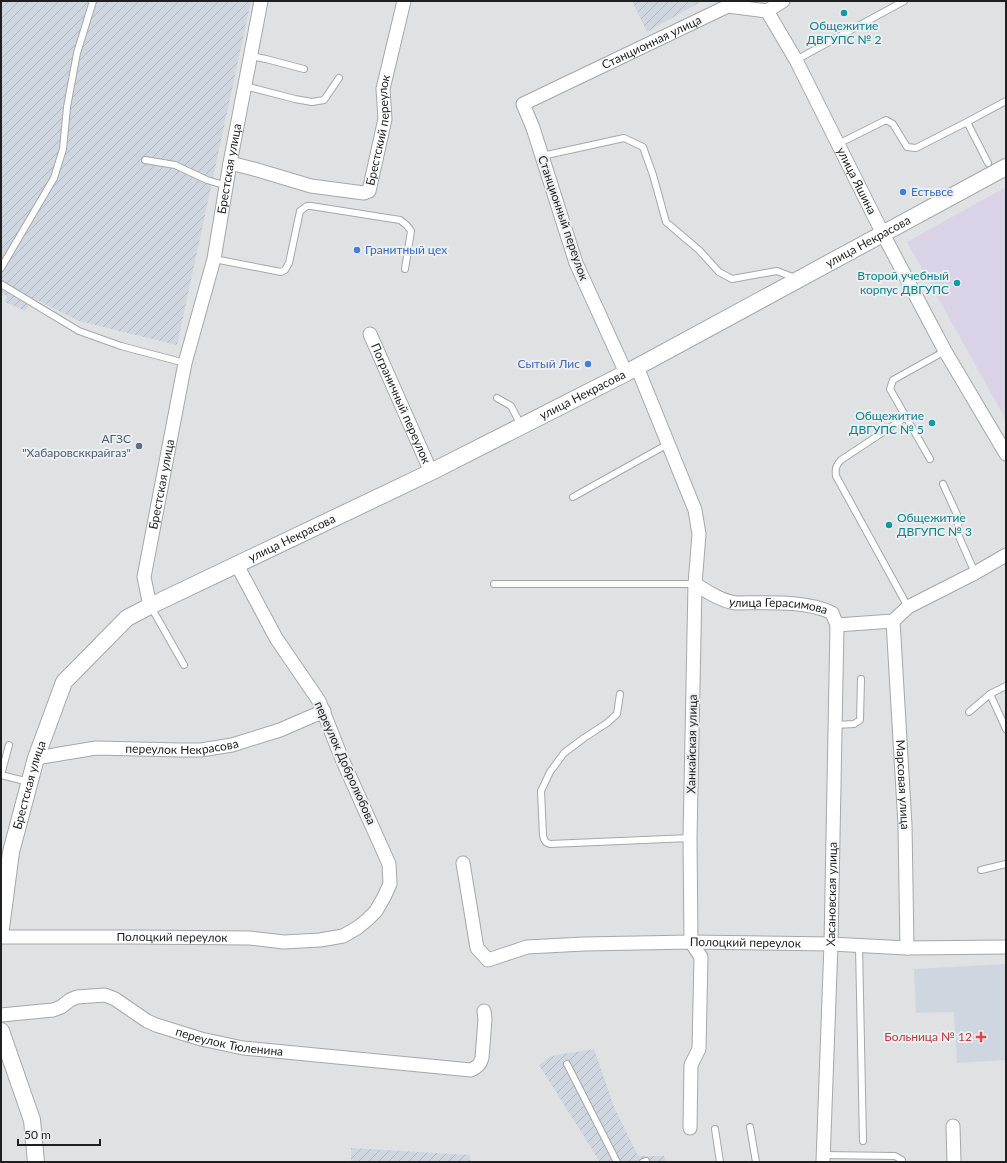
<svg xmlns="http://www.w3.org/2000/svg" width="1007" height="1163" font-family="Lato,sans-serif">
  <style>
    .industrial { fill: url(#industrial-furrows) }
    .education { fill: #dad3e8 }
    .built { fill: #cfd6df }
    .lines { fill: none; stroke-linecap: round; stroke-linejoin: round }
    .service-casing { stroke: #a5a7a9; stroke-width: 8 }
    .minor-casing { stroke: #a5a7a9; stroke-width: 15 }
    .tertiary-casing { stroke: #a5a7a9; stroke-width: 18 }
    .service { stroke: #fff; stroke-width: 6 }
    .minor { stroke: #fff; stroke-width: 13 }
    .tertiary { stroke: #fff; stroke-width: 16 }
    .culture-dot { fill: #0f9aa8; stroke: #eceef0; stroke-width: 1.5 }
    .shop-dot { fill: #3f7fe0; stroke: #eceef0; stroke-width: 1.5 }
    .service-dot { fill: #5c6f8a; stroke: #eceef0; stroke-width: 1.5 }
    .health-dot { fill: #e0444e; stroke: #eceef0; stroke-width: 1.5 }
    .labels { text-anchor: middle; stroke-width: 4; stroke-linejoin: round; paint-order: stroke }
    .culture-label { font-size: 12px; fill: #0d838f; stroke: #eceef0; text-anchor: end }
    .street-label { font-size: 12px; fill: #1e1f20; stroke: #eceef0 }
    .shop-label { font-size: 12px; fill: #366cbe; stroke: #eceef0; text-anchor: start }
    .service-label { font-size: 12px; fill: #4e5e75; stroke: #eceef0; text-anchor: end }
    .health-label { font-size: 12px; fill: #be3a42; stroke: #eceef0; text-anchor: end }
  </style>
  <defs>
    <pattern id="industrial-furrows" width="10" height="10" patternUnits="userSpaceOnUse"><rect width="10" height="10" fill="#cfd6df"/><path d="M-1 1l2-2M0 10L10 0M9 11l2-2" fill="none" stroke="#b1b7bf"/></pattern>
  </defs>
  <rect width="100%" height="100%" fill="#dfe1e3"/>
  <path class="industrial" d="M 1,1 L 251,1 L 177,345 L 79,321 L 33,298 L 25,311 L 5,302 L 7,296 L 1,293 Z
    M 632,1 L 702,1 L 647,32 Z
    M 594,1049 L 614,1107 L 638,1156 L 664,1156 L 666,1162 L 600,1162 L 539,1065 L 551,1056 Z
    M 351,1148 L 470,1155 L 470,1162 L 351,1162 Z"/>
  <path class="education" d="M 1006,187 L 1006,420 L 907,242 Z"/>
  <path class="built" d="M 1006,964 L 1006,1060 L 957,1063 L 954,1012 L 916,1013 L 914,969 Z"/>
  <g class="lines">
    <g class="service-casing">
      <path id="service" d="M 251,56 L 266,59 L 304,69
        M 796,60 L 904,1
        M 245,86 L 295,99 L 312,102 L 324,100 L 339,78
        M 838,144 L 886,120 L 893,124 L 907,147 L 916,148 L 967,122
        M 542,156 L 624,138 L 643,147 L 653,175 L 666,222 L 699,250 L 719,272 L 732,279 L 777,271 L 795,278
        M 145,160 L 175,165 L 207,180 L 227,186
        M 988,163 L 967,122 L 1006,101
        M 214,259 L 281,272 L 285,270 L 289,263 L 300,211 L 307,206 L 311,206 L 400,220 C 405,223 408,226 411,231 L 405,269
        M 1,268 L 54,178 L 63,149 L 67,107 L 77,53 L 93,1
        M 1,284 L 79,331 L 121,346 L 185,363
        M 497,398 L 511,406 L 521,425
        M 906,417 L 841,460 C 836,465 835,469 836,476 L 908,607
        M 930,459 L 890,389 L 893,380 L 945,351
        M 943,484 L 959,519 L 957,532 L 975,573
        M 573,497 L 668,444
        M 494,584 L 695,584
        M 151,607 L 184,665
        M 620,694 L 617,714 L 607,723 L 584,738 L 564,753 L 550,772 L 541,791 L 543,835 C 544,840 545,843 550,844 L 690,838
        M 990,694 L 1006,729
        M 969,712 L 990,694 L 1006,686
        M 835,725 L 854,724 L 860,720 L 861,679
        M 9,745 L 1,775 L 29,782
        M 981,870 L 1006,864
        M 859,946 L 863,1141
        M 567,1064 L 617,1162
        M 750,1127 L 756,1162
        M 715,1129 L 720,1162
        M 823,1155 L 895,1156 L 902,1160 L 902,1162
        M 643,1162 L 646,1161 L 646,1162"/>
    </g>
    <g class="minor-casing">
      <g id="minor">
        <path id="s1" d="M 767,11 L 796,60 L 883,234 L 945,351 L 1006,454"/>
        <path id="s2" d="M 230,163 L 254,169 L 311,186 L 364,193 L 369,191 L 385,119 L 383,89 L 404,1"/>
        <path id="s3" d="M 370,334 L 431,472"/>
        <path d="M 637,367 L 695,510 L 699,534 L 695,584 L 690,838 L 691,942 L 701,957 L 699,1049 L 691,1065 L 690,1128"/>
        <path id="s4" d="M 626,373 L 576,263 L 533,128 L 523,104 L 728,6 L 767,11 L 783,1"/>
        <path id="s5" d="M 695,584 C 708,592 721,601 736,603 C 765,603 806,600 832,613 L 837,625 L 893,621 L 908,607 L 975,573 L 1006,555"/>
        <path id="s6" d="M 150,606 L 144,577 L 185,363 L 214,259 L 230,163 L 261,1"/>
        <path id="s7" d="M 893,621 L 905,825 L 907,948"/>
        <path id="s8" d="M 36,758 L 96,748 L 179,750 L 201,750 L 232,745 L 280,730 L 324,711"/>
        <path id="s9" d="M 463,863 L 476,942 L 477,948 L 488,960 L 527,947 L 584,944 L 691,942 L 831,944 L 907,948 L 1006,947"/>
        <path id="s10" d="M 1,937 L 132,937 L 250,938 L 284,942 L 320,940 L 343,936 L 357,928 L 367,920 L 376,911 L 384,897 L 390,884 L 389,864 L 342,759 L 319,701 L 276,638 L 237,565"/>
        <path id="s11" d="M 1,1015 L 53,1010 L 61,1007 L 70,1000 L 77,997 L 105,995 L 115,999 L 147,1021 L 156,1025 L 201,1039 L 243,1048 L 471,1070 C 477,1067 480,1065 482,1058 L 485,1019 L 484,1011"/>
        <path d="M 953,1126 L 954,1162"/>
        <path id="s12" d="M 823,1162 L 831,944 L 837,625"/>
      </g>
    </g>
    <g class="tertiary-casing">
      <g id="tertiary">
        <path id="s13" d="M 1,928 L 11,852 L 36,758 L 64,682 L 127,618 L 150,606 L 431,472 L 626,373 L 1006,167"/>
        <path d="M 1,1031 L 32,1120 L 36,1162"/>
      </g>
    </g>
    <use href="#service" class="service"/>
    <use href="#minor" class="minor"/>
    <use href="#tertiary" class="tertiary"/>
  </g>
  <g class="culture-dot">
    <circle cx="844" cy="13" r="4"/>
    <circle cx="957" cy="283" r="4"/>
    <circle cx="932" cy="423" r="4"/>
    <circle cx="889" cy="525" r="4"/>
  </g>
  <g class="shop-dot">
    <circle cx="903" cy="192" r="4"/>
    <circle cx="357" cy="250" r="4"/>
    <circle cx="588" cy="364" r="4"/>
  </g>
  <circle class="service-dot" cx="139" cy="446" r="4"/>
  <path class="health-dot" d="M979 1031h4v4h4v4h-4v4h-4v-4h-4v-4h4z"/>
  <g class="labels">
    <g class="culture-label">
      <text x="844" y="30" text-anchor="middle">Общежитие<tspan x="844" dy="14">ДВГУПС № 2</tspan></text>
      <text x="949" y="280">Второй учебный<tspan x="949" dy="14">корпус ДВГУПС</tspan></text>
      <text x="924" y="420">Общежитие<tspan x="924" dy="14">ДВГУПС № 5</tspan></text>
      <text x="897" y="522" text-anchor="start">Общежитие<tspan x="897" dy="14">ДВГУПС № 3</tspan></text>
    </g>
    <g class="street-label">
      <text dy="4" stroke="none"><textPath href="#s4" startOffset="431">Станционная улица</textPath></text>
      <text dy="4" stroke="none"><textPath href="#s2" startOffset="205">Брестский переулок</textPath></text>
      <text dy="4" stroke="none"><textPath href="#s6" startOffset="447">Брестская улица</textPath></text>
      <text dy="4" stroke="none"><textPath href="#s1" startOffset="192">улица Яшина</textPath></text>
      <text transform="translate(563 218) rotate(71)" y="4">Станционный переулок</text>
      <text dy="4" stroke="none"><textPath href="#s13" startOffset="1176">улица Некрасова</textPath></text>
      <text dy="4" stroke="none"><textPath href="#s13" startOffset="852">улица Некрасова</textPath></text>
      <text dy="4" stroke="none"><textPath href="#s3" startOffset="76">Пограничный переулок</textPath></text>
      <text dy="4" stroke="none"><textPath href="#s6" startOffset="124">Брестская улица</textPath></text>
      <text dy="4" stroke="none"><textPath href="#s13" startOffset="528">улица Некрасова</textPath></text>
      <text dy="4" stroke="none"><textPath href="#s5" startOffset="88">улица Герасимова</textPath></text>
      <text transform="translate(692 744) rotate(-89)" y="4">Ханкайская улица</text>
      <text dy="4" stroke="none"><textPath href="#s8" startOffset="147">переулок Некрасова</textPath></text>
      <text transform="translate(345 763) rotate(66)" y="4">переулок Добролюбова</text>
      <text dy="4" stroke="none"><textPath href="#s13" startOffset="146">Брестская улица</textPath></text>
      <text dy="4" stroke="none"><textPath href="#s7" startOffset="164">Марсовая улица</textPath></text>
      <text dy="4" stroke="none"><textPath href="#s12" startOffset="268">Хасановская улица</textPath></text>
      <text dy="4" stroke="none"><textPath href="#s10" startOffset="171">Полоцкий переулок</textPath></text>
      <text dy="4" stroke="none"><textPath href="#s9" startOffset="362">Полоцкий переулок</textPath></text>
      <text dy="4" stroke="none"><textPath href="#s11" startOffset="243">переулок Тюленина</textPath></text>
    </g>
    <g class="shop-label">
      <text x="911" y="196">Естьвсе</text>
      <text x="365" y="254">Гранитный цех</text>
      <text x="580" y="368" text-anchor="end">Сытый Лис</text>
    </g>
    <g class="service-label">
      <text x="131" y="443">АГЗС<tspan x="131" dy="14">"Хабаровсккрайгаз"</tspan></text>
    </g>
    <g class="health-label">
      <text x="972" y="1041">Больница № 12</text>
    </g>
  </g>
  <rect width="1007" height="1163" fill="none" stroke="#1e1f20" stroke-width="4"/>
  <path d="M18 1139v6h82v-6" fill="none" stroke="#1e1f20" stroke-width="2"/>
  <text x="24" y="1139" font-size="12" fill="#1e1f20" stroke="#eceef0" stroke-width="3" paint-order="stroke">50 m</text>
</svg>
